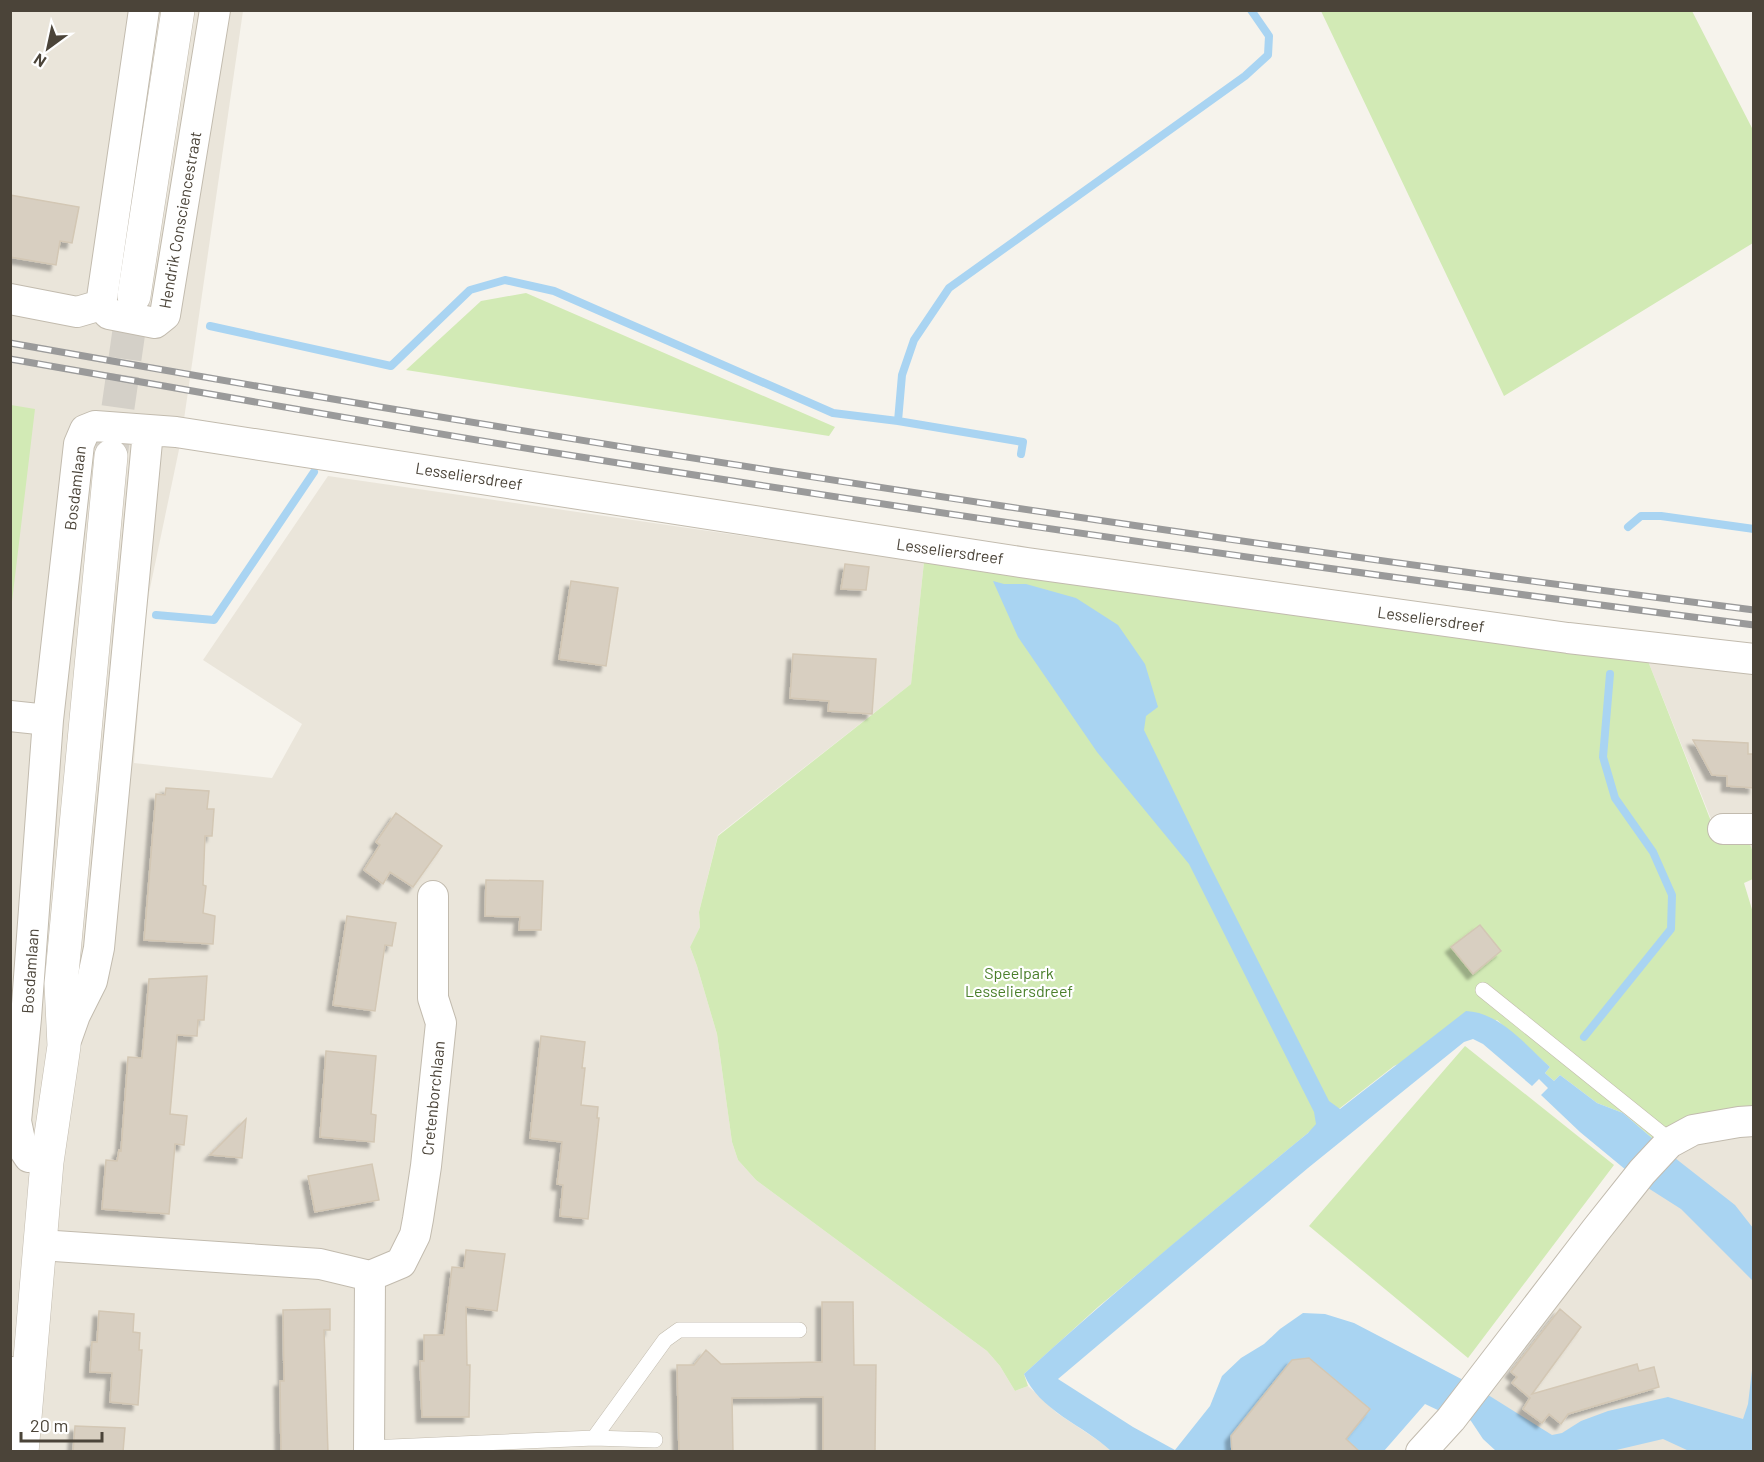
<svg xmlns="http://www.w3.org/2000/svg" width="1764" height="1462" font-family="Barlow,sans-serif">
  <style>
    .residential { fill: #eae5da }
    .green { fill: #d2eab5 }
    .water { fill: #a9d4f2 }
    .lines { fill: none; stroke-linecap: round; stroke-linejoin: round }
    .stream { stroke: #a9d4f2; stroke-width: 8 }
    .building { fill: #d8cfc1; stroke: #d3c7b4; stroke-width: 1.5; filter: url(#shadow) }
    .tertiary-tunnel { stroke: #d4d0c8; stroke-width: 33; stroke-dasharray: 33 16; stroke-linecap: butt }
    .service-casing { stroke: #c2bbae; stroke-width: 16 }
    .minor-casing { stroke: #c2bbae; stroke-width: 32 }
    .tertiary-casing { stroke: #c2bbae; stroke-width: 34 }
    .service { stroke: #fff; stroke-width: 15 }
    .minor { stroke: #fff; stroke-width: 30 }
    .tertiary { stroke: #fff; stroke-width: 33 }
    .rail-casing { stroke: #9a9a9a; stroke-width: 7 }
    .rail { stroke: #fff; stroke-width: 4.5; stroke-dasharray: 14; stroke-linecap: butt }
    .labels { text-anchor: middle; stroke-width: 4.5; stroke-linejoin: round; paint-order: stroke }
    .street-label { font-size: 16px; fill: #4b4439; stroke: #fff }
    .park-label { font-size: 16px; fill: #4a7f2a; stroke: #fff }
  </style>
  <defs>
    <filter id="shadow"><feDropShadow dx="-5.5" dy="5.5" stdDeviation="1.5" flood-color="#0004"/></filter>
  </defs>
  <rect width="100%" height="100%" fill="#f6f3ec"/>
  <path class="residential" d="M 10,11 L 243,11 L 181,440 L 149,593 L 144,631 L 134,763 L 272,778 L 302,724 L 203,660 L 328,476 L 924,562 L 911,684 L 718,835 L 699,912 L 700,927 L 690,947 L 697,966 L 717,1034 L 732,1142 L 738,1160 L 756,1180 L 987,1351 L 1000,1366 L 1015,1391 L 1028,1386 L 1057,1413 L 1102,1443 L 1111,1451 L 11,1451 Z
    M 1753,648 L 1753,852 L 1749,842 L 1719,839 L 1648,661 Z
    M 1753,1113 L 1753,1451 L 1572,1451 L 1469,1383 L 1636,1167 Z"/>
  <path class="green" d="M 1321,11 L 1692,11 L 1753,130 L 1753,243 L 1504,396 Z
    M 526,293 L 835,427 L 829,436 L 406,370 L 481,301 Z
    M 11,405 L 35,409 L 11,610 L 10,405 Z
    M 924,562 L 1648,661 L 1718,839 L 1749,842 L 1753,852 L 1753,879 L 1744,883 L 1754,916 L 1753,1113 L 1653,1139 L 1623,1113 L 1597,1103 L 1560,1075 L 1554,1081 L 1545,1073 L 1550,1067 L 1497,1020 L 1394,1066 L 1308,1133 L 1206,1217 L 1098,1307 L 1024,1374 L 1028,1386 L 1015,1391 L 1000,1366 L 987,1351 L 756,1180 L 738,1160 L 732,1142 L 717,1034 L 697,966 L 690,947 L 700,927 L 699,912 L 718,836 L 911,684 Z
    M 1465,1046 L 1614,1165 L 1468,1358 L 1309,1226 Z"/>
  <path class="water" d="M 993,581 L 1004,584 L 1026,584 L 1076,598 L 1118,625 L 1145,664 L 1158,707 L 1146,716 L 1144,730 L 1208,862 L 1329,1101 L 1340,1109 L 1466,1011 C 1499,1012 1527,1046 1550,1067 L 1545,1073 L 1554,1081 L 1560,1075 L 1597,1103 L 1623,1113 L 1653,1139 L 1626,1170 L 1580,1132 L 1541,1095 L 1548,1088 L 1539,1079 L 1532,1086 L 1483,1044 L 1473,1039 L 1464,1042 L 1308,1168 L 1058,1379 L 1133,1427 L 1175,1450 L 1210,1406 L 1222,1376 L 1241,1358 L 1264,1344 L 1280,1329 L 1303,1313 L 1325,1314 L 1354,1323 L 1469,1383 L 1552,1435 L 1562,1433 L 1581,1421 L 1608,1411 L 1668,1397 L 1743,1419 L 1748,1404 L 1753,1362 L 1753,1451 L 1689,1451 L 1663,1439 L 1612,1451 L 1496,1451 L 1483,1439 L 1471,1421 L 1453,1404 L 1442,1412 L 1425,1404 L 1384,1451 L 1341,1451 L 1346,1439 L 1370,1409 L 1309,1358 L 1292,1360 L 1231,1436 L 1232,1447 L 1237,1451 L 1111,1451 C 1085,1426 1038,1410 1024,1374 C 1115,1290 1212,1212 1308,1133 L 1316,1124 L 1314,1112 L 1189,864 L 1097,752 L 1018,637 Z
    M 1675,1158 L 1735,1205 L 1753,1228 L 1753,1281 L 1681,1209 L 1648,1188 Z"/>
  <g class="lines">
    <path class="stream" d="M 210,326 L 391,366 L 470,290 L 505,280 L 554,291 L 833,413 L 898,421 L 1023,442 L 1021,454
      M 898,421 L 902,375 L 914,340 L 949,288 L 1245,76 L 1268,55 L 1269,36 L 1251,10
      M 1628,527 L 1641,516 L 1661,516 L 1754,529
      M 156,615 L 214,620 L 314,472
      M 1584,1037 L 1671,929 L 1672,895 L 1653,852 L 1615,798 L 1603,757 L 1610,674"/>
  </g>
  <path class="building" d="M 10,195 L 79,207 L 72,243 L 60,241 L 56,265 L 10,257 Z
    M 845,564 L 869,567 L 866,590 L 841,589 Z
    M 571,581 L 618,588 L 606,666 L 559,659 Z
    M 793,654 L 876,659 L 872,714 L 828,711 L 829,701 L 790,698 Z
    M 1693,740 L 1748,743 L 1748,754 L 1754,754 L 1754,788 L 1727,786 L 1727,776 L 1712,775 Z
    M 166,788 L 209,791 L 207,809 L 214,809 L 212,836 L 205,836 L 203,885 L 206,886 L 203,913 L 215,916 L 213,944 L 144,940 L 156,794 L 165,795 Z
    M 396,813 L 442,846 L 413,887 L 390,872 L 383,884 L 364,870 L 380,845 L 376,842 Z
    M 486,880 L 543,881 L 541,930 L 519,930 L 520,917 L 485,916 Z
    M 347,916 L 396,923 L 392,946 L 385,945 L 375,1011 L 333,1005 Z
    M 1480,925 L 1501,951 L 1473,974 L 1451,947 Z
    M 207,976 L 204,1020 L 198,1020 L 197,1036 L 177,1035 L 170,1114 L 187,1116 L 184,1145 L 175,1144 L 169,1214 L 102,1209 L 106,1160 L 117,1161 L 119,1150 L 121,1151 L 128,1057 L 142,1058 L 149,979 Z
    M 541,1036 L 585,1042 L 582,1068 L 585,1068 L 581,1105 L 598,1107 L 597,1118 L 599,1118 L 588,1219 L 560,1216 L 563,1185 L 557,1184 L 562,1142 L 530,1138 Z
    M 326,1051 L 376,1056 L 371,1114 L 376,1115 L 374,1142 L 320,1137 Z
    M 246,1119 L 242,1158 L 210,1155 Z
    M 372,1164 L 379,1200 L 315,1212 L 308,1176 Z
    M 466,1250 L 505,1254 L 497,1311 L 466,1307 L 467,1365 L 470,1365 L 469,1417 L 422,1417 L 420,1361 L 424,1361 L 424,1335 L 444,1335 L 452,1267 L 464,1268 Z
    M 822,1302 L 853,1302 L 854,1365 L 876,1365 L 875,1452 L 823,1452 L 823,1397 L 732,1398 L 733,1452 L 679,1452 L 677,1365 L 694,1365 L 706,1350 L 721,1364 L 822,1362 Z
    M 330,1309 L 330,1330 L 324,1330 L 328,1452 L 281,1452 L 280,1381 L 284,1381 L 283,1310 Z
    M 1560,1309 L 1581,1327 L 1532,1394 L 1637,1364 L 1639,1371 L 1654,1367 L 1659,1387 L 1568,1414 L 1561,1424 L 1549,1414 L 1542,1423 L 1523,1409 L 1530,1398 L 1512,1383 L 1517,1377 L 1511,1372 Z
    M 99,1311 L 134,1314 L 133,1332 L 140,1333 L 139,1350 L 142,1350 L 138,1405 L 110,1402 L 112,1373 L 90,1372 L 92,1342 L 97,1342 Z
    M 1309,1358 L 1370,1409 L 1346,1439 L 1360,1452 L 1232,1452 L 1231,1436 L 1292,1360 Z
    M 75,1426 L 125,1428 L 123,1452 L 73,1452 Z"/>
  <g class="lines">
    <path class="tertiary-tunnel" d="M 111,456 L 134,296"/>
    <g class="service-casing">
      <path id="service" d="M 1483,990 L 1672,1142
        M 594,1438 L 655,1440
        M 369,1448 L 594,1438 L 665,1340 L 679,1330 L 799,1330"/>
    </g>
    <g class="minor-casing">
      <path id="minor" d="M 144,10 L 101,305 L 109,314 L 155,323 L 165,315 L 215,10
        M 10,299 L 77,312 L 101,305
        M 10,716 L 48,720
        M 1723,829 L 1754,829
        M 64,1046 L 75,1015 L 92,981 L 99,948 L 148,431
        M 29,1157 L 21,1145 L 16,1121 L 26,1018 L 48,720 L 79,444 L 85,430 L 95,426 L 176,432 L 1027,563 L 1568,638 L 1754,659
        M 40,1245 L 320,1264 L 370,1276 L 401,1263 L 415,1235 L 418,1219 L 426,1166 L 441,1023 L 433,998 L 433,896
        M 10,1372 L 12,1372
        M 369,1452 L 370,1276
        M 1421,1452 L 1451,1419 L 1596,1230 L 1642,1172 L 1669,1143 L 1693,1130 L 1739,1122 L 1754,1121"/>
    </g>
    <g class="tertiary-casing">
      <path id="tertiary" d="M 134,296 L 178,10
        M 22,1452 L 47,1162 L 64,1046 L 61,984 L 111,456"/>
    </g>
    <use href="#service" class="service"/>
    <use href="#minor" class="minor"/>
    <use href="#tertiary" class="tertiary"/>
    <g class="rail-casing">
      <path id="rail" d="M 10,343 C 589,446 1170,536 1754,610
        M 10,359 C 188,390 365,422 543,451 C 946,516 1349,573 1754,625"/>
    </g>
    <use href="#rail" class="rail"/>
  </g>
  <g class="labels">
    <g class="street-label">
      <text transform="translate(180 220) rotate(-80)" y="6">Hendrik Consciencestraat</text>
      <text transform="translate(469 476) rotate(9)" y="6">Lesseliersdreef</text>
      <text transform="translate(75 488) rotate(-83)" y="6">Bosdamlaan</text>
      <text transform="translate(950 551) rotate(8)" y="6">Lesseliersdreef</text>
      <text transform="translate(1431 619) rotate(8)" y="6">Lesseliersdreef</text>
      <text transform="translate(30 971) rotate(-86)" y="6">Bosdamlaan</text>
      <text transform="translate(433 1098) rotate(-84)" y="6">Cretenborchlaan</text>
    </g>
    <g class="park-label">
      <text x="1019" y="979">Speelpark<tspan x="1019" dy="18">Lesseliersdreef</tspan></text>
    </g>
  </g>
  <rect width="1764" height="1462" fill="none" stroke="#4b4439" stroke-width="24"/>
  <g transform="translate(48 48) rotate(213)" stroke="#ffffff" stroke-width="4.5" paint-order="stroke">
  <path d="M0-4.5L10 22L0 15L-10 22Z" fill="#4b4439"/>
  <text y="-9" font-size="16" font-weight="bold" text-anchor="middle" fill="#4b4439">N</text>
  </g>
  <path d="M21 1432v9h81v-9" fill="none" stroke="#4b4439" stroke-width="3"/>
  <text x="30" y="1432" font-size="18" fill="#4b4439" stroke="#ffffff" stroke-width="4.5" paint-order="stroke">20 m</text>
</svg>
